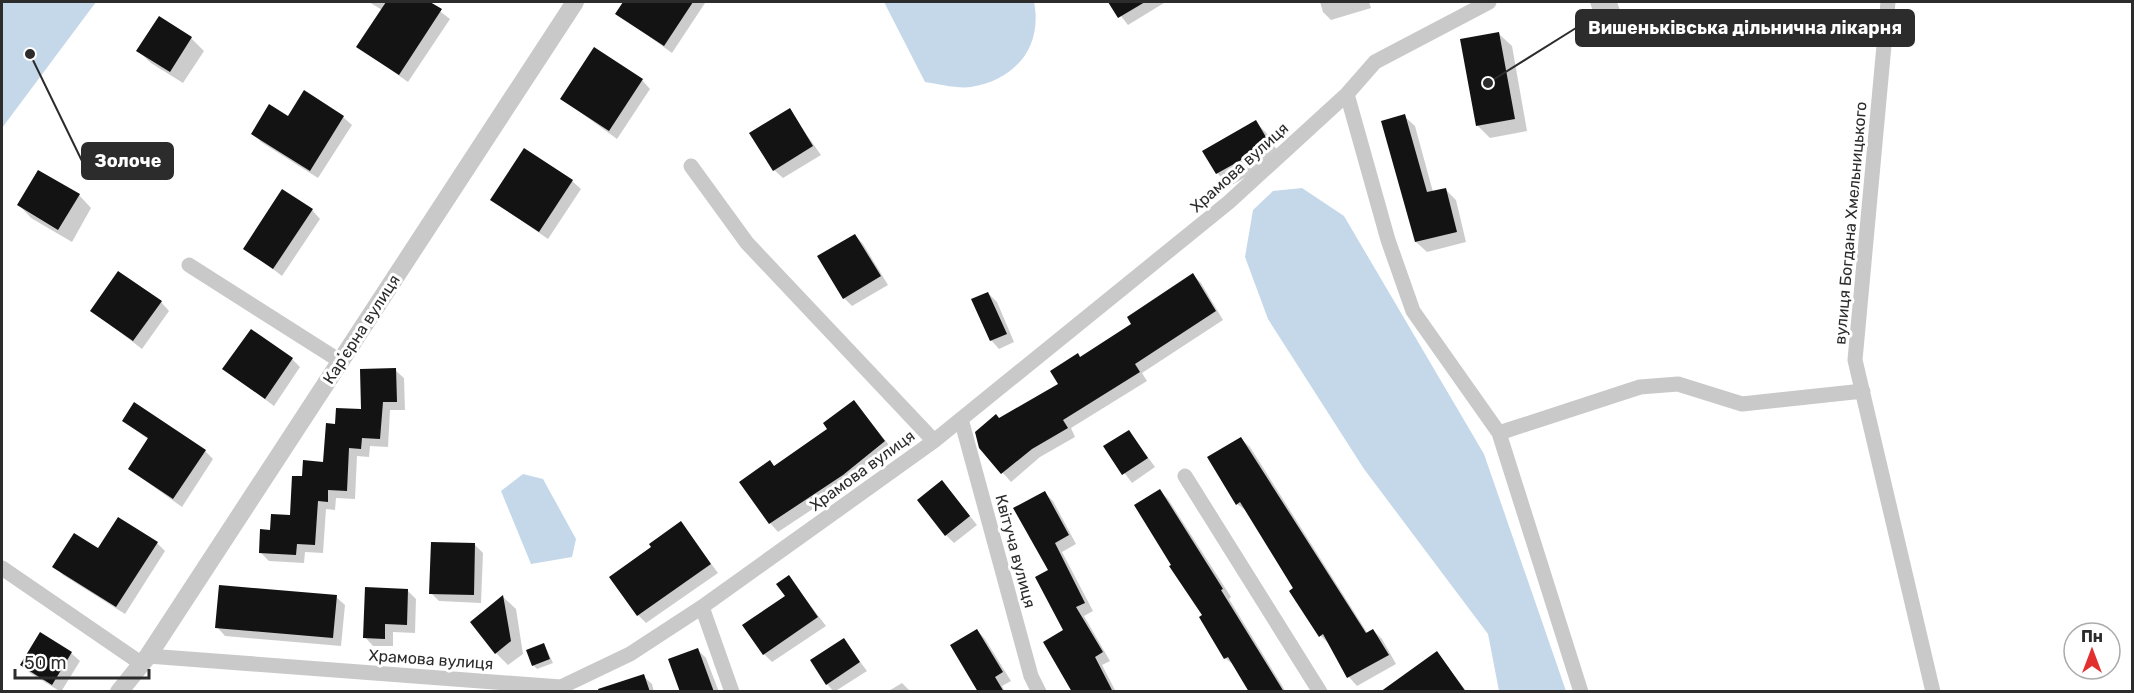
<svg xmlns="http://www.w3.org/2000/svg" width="2134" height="693" font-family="Rubik,sans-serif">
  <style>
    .water { fill: #c5d8ea }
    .shadow { fill: #0003 }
    .building { fill: #131313 }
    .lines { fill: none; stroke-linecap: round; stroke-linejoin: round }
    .minor { stroke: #c9c9c9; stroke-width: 15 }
    .tertiary { stroke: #c9c9c9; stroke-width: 18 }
    .labels { text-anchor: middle; stroke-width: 6; stroke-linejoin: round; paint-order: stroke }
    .street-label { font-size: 16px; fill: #2c2c2c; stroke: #fff }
    .leader { fill: none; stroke: #2c2c2c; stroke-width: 2 }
    .callout-dot { fill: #2c2c2c; stroke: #fff; stroke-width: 2 }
    .callout { fill: #2c2c2c; stroke: #2c2c2c; stroke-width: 2 }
    .callout-label { font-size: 18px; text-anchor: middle; font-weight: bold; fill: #fff }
  </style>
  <rect width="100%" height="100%" fill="#fff"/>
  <path class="water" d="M 2,2 L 96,2 L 2,128 Z
    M 884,2 L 1034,2 C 1043,47 1015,80 971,87 C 957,89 939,84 925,82 Z
    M 1302,188 L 1344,216 L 1484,454 L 1566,691 L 1499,691 L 1488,634 L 1364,469 L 1268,319 L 1245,257 L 1253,210 L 1273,191 Z
    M 523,474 L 543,479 L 576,539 L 572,557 L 531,564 L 501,491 Z"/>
  <path class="shadow" d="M 369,2 L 428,2 L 450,19 L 408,82 L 358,47 L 382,10 Z
    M 624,2 L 704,2 L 705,3 L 672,53 L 617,13 Z
    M 1110,2 L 1162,2 L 1164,3 L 1128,25 Z
    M 1320,2 L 1369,2 L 1371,8 L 1331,20 L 1323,12 Z
    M 1590,2 L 1617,2 L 1621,13 L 1602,20 L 1593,12 Z
    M 1499,34 L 1512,46 L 1527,131 L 1490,138 L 1477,125 Z
    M 191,38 L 204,51 L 183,83 L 151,63 L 138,51 Z
    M 642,80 L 650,89 L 617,139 L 562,99 Z
    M 789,110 L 821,155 L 783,178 L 774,170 Z
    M 1404,116 L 1415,126 L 1433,192 L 1445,189 L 1456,200 L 1466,242 L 1427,252 L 1416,242 Z
    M 343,117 L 352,125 L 318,178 L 261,142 L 253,133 Z
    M 1256,122 L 1268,135 L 1281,157 L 1230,186 L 1217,173 Z
    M 572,181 L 581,189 L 548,239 L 492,200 Z
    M 79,195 L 91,208 L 72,242 L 31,218 L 19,205 Z
    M 312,210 L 320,219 L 282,276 L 245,248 Z
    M 855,235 L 863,244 L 888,285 L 852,306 L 844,298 Z
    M 1193,275 L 1201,283 L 1223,320 L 1142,373 L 1147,381 L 1071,428 L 1075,437 L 1040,457 L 1011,482 L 980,447 L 999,420 L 1060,384 L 1081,358 L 1133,324 Z
    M 988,293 L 997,302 L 1014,342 L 999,349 L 991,340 Z
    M 161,302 L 169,311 L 142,349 L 92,311 Z
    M 292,359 L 300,367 L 274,406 L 224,369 Z
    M 395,370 L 404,378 L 405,410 L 390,410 L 388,447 L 370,446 L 369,457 L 357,456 L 355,499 L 336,498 L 335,510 L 326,509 L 323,553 L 305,552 L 304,563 L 269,561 L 260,552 L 271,532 L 291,517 L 303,478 L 325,463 L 337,426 L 362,411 Z
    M 854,402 L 893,450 L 852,483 L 778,532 L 770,523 L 775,468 L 830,429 Z
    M 124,421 L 205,451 L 213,459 L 182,507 L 129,469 L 149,440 Z
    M 1129,431 L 1155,467 L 1132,483 L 1105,447 Z
    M 1241,439 L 1250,447 L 1368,634 L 1373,630 L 1382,639 L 1396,664 L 1357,686 L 1349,677 L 1329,644 L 1321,636 L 1247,511 L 1237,504 Z
    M 950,491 L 977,525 L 954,543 L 946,535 Z
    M 1160,491 L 1168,499 L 1231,597 L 1229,599 L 1286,692 L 1250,692 L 1235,666 L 1225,658 L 1204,615 Z
    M 1045,493 L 1053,501 L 1076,544 L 1062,552 L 1093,611 L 1084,616 L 1110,661 L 1102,665 L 1116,692 L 1079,692 L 1050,571 Z
    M 681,523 L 718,573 L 646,623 L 638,615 L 653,547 Z
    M 157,543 L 165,551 L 125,614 L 63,575 L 54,566 Z
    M 475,545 L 483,553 L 481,603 L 439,601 L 431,593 Z
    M 789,577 L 826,626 L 772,662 L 764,654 L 787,597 Z
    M 407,590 L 416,599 L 415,633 L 393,632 L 393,646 L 373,646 L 365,637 Z
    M 336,597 L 345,605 L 341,646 L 225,636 L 217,627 Z
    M 503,597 L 516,609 L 523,654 L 508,665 L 496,653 Z
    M 977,630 L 985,639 L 1011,681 L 1002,686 L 1005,692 L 980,692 Z
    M 844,640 L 867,671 L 834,692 L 827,684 Z
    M 544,644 L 553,663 L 537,669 L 533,665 Z
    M 698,650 L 706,658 L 719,692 L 681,692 Z
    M 71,653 L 80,661 L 61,692 L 30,673 L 22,665 Z
    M 1437,653 L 1467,692 L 1399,692 Z
    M 643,676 L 652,684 L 654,692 L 594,692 Z
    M 902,683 L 911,692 L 887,692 Z"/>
  <path class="building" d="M 386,2 L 430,2 L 442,9 L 399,75 L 356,47 Z
    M 623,2 L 693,2 L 664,46 L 615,14 Z
    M 1108,2 L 1145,2 L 1118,18 Z
    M 159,16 L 192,37 L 170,72 L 136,51 Z
    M 1499,32 L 1515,119 L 1476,126 L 1460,39 Z
    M 594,47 L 643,79 L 609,131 L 560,99 Z
    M 304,90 L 344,116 L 310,171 L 251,134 L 269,104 L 288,116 Z
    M 790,108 L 813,146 L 773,171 L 749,133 Z
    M 1405,114 L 1427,192 L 1446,188 L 1457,232 L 1415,242 L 1381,121 Z
    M 1256,120 L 1270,144 L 1216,174 L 1202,151 Z
    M 524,148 L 573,180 L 539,232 L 490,200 Z
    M 38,170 L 80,194 L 58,230 L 17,205 Z
    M 282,189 L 313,209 L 273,269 L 243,249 Z
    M 855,234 L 881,276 L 843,299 L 817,256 Z
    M 118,271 L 162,301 L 133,341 L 90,311 Z
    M 1193,273 L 1216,311 L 1135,364 L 1140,372 L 1063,420 L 1068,428 L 1032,449 L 1001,474 L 979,448 L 975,432 L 996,414 L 999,418 L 1058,384 L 1050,371 L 1078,353 L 1080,357 L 1131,324 L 1127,317 Z
    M 988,292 L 1007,334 L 990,341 L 971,299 Z
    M 251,329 L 293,358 L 265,399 L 222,369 Z
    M 396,368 L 397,402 L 383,402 L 380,439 L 362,438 L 361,449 L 349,448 L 347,491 L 328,490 L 328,502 L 318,501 L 315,545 L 297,544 L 296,555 L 259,553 L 260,529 L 270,530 L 271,514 L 290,515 L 292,476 L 302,476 L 303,460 L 323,462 L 326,423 L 335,424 L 336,408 L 361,409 L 360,369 Z
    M 854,400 L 885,441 L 843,475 L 769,524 L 739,482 L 770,460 L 774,466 L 827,429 L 823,423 Z
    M 134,402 L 206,450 L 173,499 L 128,469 L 148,438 L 122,421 Z
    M 1129,430 L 1148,458 L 1122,475 L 1103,446 Z
    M 1241,437 L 1366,633 L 1373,629 L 1389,655 L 1347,678 L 1323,634 L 1319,637 L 1289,591 L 1293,588 L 1240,502 L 1236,505 L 1207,457 Z
    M 942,480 L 970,516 L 945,536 L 917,500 Z
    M 1160,489 L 1223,589 L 1221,590 L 1284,692 L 1249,692 L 1228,657 L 1224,659 L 1199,617 L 1202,615 L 1169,566 L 1171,565 L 1134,505 Z
    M 1045,491 L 1069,535 L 1055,543 L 1085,603 L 1076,607 L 1103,652 L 1095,657 L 1113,692 L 1072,692 L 1043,642 L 1063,630 L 1035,577 L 1048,570 L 1013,508 Z
    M 118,517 L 158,542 L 116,607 L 52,567 L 74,533 L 98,548 Z
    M 681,521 L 711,564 L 637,616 L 609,577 L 651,547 L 649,544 Z
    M 431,542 L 475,543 L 474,595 L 429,594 Z
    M 789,575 L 818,617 L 763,655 L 742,625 L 785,596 L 776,584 Z
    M 219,585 L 337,595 L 333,638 L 215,628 Z
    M 365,587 L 408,589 L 407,625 L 385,624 L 385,639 L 363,638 Z
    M 503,595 L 511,641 L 495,654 L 470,622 Z
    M 977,629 L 1003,672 L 995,677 L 1004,692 L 978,692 L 950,645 Z
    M 40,632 L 72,652 L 52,685 L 20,665 Z
    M 844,638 L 860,662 L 826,685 L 810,660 Z
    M 544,643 L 550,659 L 532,666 L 526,650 Z
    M 698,648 L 714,692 L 680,692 L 668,659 Z
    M 1437,651 L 1466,692 L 1380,692 Z
    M 644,674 L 650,692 L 599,692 L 598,689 Z"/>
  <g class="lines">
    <path class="minor" d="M 1888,2 L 1855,360 L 1933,692
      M 1347,94 L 1388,240 L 1413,311 L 1499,433 L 1581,692
      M 691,166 L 747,243 L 934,441
      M 189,265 L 340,361
      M 961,419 L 1031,676 L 1039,692
      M 1499,433 L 1640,387 L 1678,384 L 1742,404 L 1863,391
      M 1185,476 L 1320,692
      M 2,568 L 142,664
      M 702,607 L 732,692
      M 148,656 L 561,687 L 630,654 L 702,607 L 934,441 L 1229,202 L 1347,94 L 1375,62 L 1489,2"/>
    <path class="tertiary" d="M 119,692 L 148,656 L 575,2"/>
  </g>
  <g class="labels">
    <g class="street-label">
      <text transform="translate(1239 167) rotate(-42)" y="6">Храмова вулиця</text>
      <text transform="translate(1850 223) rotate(-85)" y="6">вулиця Богдана Хмельницького</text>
      <text transform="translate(361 329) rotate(-57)" y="6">Карʼєрна вулиця</text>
      <text transform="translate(862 470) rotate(-36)" y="6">Храмова вулиця</text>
      <text transform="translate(1016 551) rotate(75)" y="6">Квітуча вулиця</text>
      <text transform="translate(431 659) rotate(4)" y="6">Храмова вулиця</text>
    </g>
  </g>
  <path class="leader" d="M1488 83L1576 28M30 54L82 161"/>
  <g class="callout-dot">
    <circle cx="1488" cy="83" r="6"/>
    <circle cx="30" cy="54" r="6"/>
  </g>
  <g class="callout">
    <rect x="1576" y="10" width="338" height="36" rx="6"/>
    <rect x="82" y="143" width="91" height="36" rx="6"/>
  </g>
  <g class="callout-label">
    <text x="1745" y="34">Вишеньківська дільнична лікарня</text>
    <text x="128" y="167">Золоче</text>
  </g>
  <rect width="2134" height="693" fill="none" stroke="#2c2c2c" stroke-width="6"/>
  <g transform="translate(2092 651)"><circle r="28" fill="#ffffff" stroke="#ababab" stroke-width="1.5"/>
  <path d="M0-4.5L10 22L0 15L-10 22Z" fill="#e22f2f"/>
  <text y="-9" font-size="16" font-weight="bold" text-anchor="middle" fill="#2c2c2c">Пн</text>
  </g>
  <path d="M15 669v9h134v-9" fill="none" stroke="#2c2c2c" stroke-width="3"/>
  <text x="24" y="669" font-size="18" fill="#2c2c2c" stroke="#ffffff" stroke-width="4.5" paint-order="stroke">50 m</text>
</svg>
